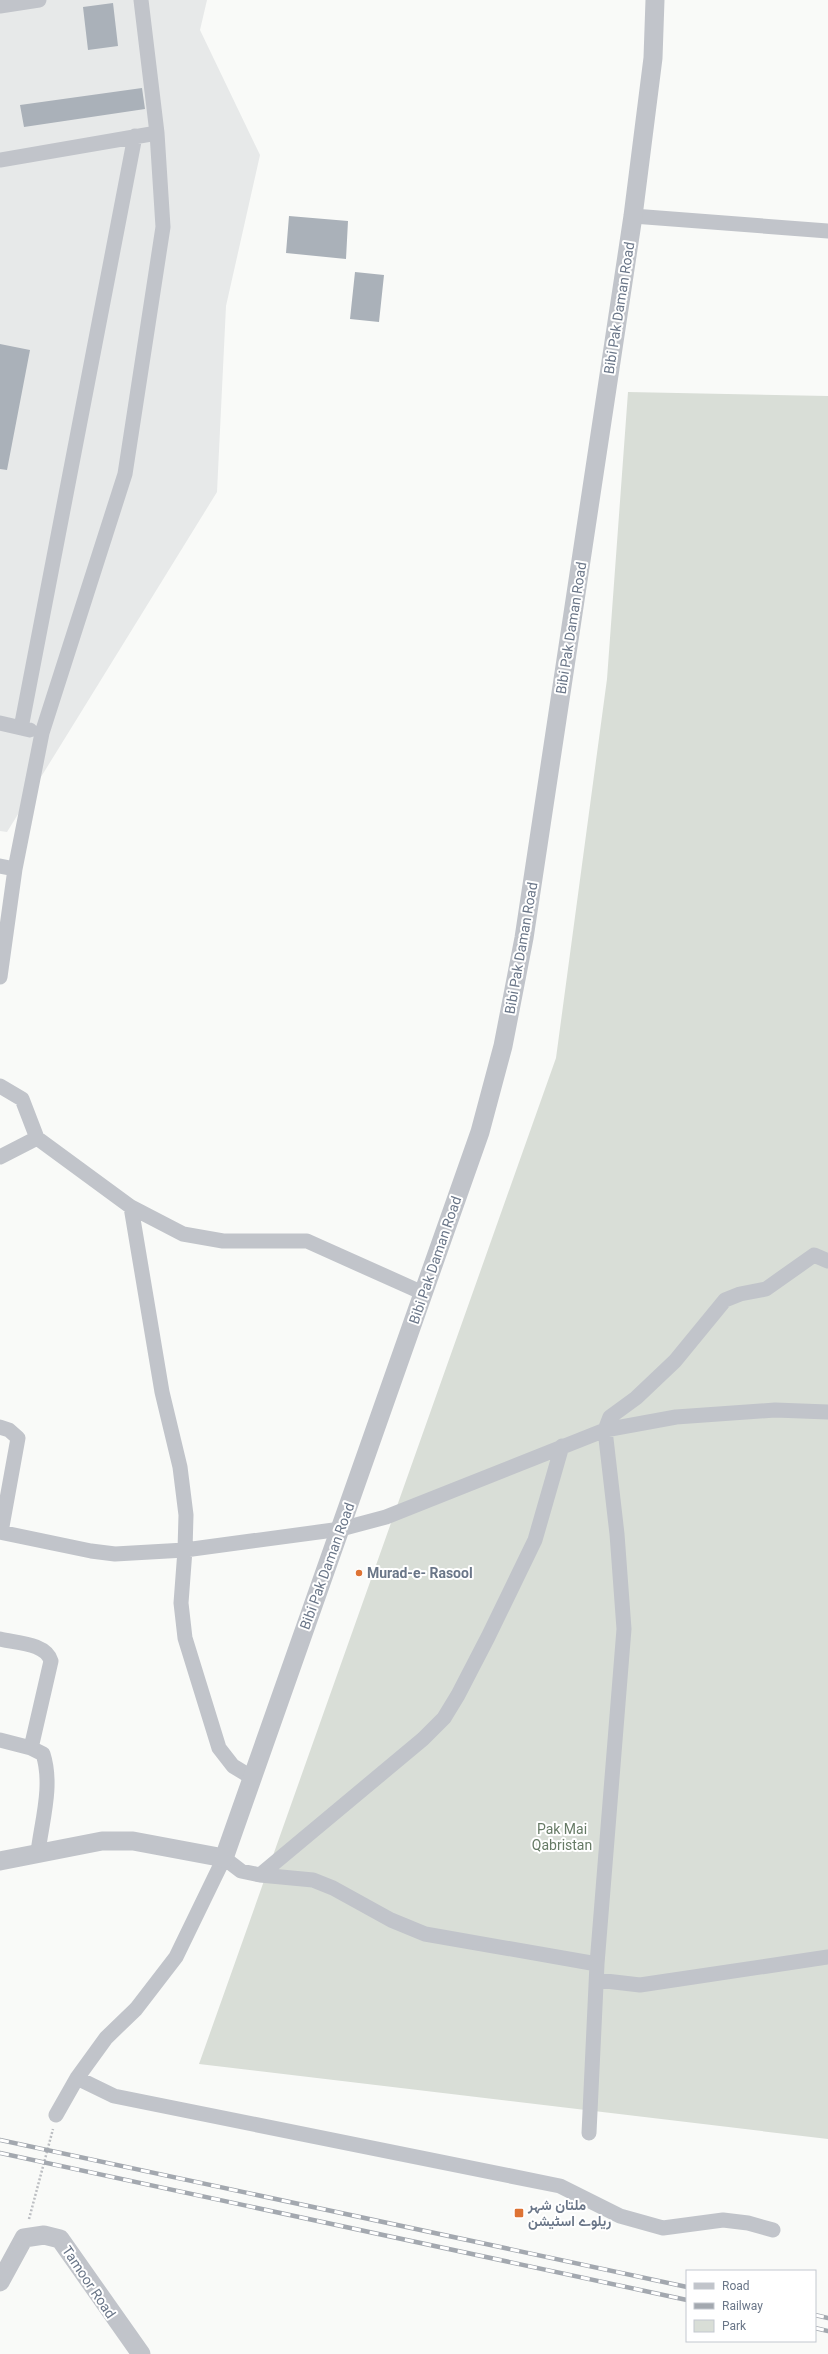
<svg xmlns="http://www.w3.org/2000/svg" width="828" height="2354" font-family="Roboto,Vazirmatn,sans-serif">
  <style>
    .built { fill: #e7e9e9 }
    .green { fill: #d9ded7 }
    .building { fill: #aab1b9 }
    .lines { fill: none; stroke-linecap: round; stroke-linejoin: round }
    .path { stroke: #bcbec2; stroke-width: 2.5; stroke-dasharray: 2 2; stroke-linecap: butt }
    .minor { stroke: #c1c4ca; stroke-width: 15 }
    .tertiary { stroke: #c1c4ca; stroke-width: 19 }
    .rail-casing { stroke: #a3a8af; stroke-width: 4.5 }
    .rail { stroke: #fff; stroke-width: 3; stroke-dasharray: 9; stroke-linecap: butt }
    .poi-dot { fill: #de7334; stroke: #fff; stroke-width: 1.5 }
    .labels { text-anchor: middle; stroke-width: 4; stroke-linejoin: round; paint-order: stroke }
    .street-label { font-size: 14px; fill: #6a7688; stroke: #fff }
    .poi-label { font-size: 14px; font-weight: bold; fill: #6a7688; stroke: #fff; text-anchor: start }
    .park-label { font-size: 14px; fill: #667a65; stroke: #fff }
  </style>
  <rect width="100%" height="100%" fill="#f9faf8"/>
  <path class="built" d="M 0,0 L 207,0 L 200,30 L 260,155 L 226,306 L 217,492 L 7,832 L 0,831 Z"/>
  <path class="green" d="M 628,392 L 828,396 L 828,2139 L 199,2064 L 556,1058 L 607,679 Z"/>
  <path class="building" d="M 113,3 L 118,46 L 88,50 L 83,7 Z
    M 142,88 L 145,109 L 24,127 L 20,105 Z
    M 289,216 L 348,221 L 346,259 L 286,253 Z
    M 355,272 L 384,275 L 379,322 L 350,319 Z
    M 0,344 L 30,350 L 7,470 L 0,469 Z"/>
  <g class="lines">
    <path class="path" d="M 29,2219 L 53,2129"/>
    <path class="minor" d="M 0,6 L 39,0
      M 0,160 L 157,133
      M 633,216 L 828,231
      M 0,723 L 30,730
      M 21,728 L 135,136
      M 0,866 L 15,869
      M 0,977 L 15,869 L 42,733 L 125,474 L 163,227 L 157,133 L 141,0
      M 0,1086 L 22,1099 L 37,1138 L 131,1207 L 183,1234 L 223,1241 L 307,1241 L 423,1293
      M 0,1157 L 37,1138
      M 131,1207 L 162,1392 L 180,1467 L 186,1515 L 185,1550 L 181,1603 L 185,1638 L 219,1748 L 233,1766 L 251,1777
      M 0,1427 L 9,1430 L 18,1438 L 1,1532
      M 0,1532 L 91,1551 L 115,1554 L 185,1550 L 341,1529 L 386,1517 L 605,1430 L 676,1417 L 775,1410 L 828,1412
      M 0,1639 C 16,1643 46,1643 51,1661 L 31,1748
      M 0,1740 L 31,1748 L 43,1754 C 53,1785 42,1820 38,1852
      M 260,1875 L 423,1739 L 444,1718 L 458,1695 L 488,1637 L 535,1540 L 562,1446
      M 597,1980 L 640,1985 L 828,1957
      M 77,2078 L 114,2096 L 560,2186 L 620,2216 L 663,2228 L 723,2220 L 748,2223 L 773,2230
      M 56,2115 L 77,2078 L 106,2038 L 136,2009 L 176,1957 L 224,1858 L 241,1871 L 260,1875 L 313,1880 L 333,1888 L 391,1920 L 425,1934 L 597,1964
      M 589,2133 L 597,1964 L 624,1629 L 617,1534 L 605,1430 L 610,1417 L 636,1398 L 675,1361 L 725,1300 L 740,1294 L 766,1289 L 814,1255 L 828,1261"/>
    <path class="tertiary" d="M 0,1861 L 102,1841 L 133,1841 L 224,1858 L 480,1132 L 503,1046 L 524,938 L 633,216 L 653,58 L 655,0
      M 0,2282 L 24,2238 L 44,2235 L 60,2239 L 141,2354"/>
    <g class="rail-casing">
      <path id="rail" d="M 0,2140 L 687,2287
        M 0,2153 L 687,2300
        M 815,2315 L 828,2318
        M 815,2328 L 828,2331"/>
    </g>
    <use href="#rail" class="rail"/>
  </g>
  <g class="poi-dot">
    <circle cx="359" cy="1573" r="4"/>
    <rect x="514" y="2208" width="10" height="10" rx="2"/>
  </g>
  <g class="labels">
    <g class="street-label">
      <text transform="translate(619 308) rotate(-81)" y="5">Bibi Pak Daman Road</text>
      <text transform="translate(571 628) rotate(-81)" y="5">Bibi Pak Daman Road</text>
      <text transform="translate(521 948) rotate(-80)" y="5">Bibi Pak Daman Road</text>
      <text transform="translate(435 1260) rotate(-71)" y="5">Bibi Pak Daman Road</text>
      <text transform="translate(327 1566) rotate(-70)" y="5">Bibi Pak Daman Road</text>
      <text transform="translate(89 2282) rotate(56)" y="5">Tamoor Road</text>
    </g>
    <g class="poi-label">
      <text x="367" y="1578">Murad-e- Rasool</text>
      <text x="528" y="2210">ملتان شہر<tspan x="528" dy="16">ریلوے اسٹیشن</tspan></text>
    </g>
    <g class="park-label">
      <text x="562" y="1834">Pak Mai<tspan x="562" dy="16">Qabristan</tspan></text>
    </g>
  </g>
  <rect x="686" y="2270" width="130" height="72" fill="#ffffff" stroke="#c3c8cf"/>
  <rect x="694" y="2283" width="20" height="6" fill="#c1c4ca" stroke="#c3c8cf"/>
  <text x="722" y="2290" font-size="12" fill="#6a7688">Road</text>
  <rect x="694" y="2303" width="20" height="6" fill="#a3a8af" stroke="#c3c8cf"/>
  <text x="722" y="2310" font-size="12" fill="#6a7688">Railway</text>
  <rect x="694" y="2320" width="20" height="12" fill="#d9ded7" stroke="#c3c8cf"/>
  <text x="722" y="2330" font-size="12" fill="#6a7688">Park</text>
</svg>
